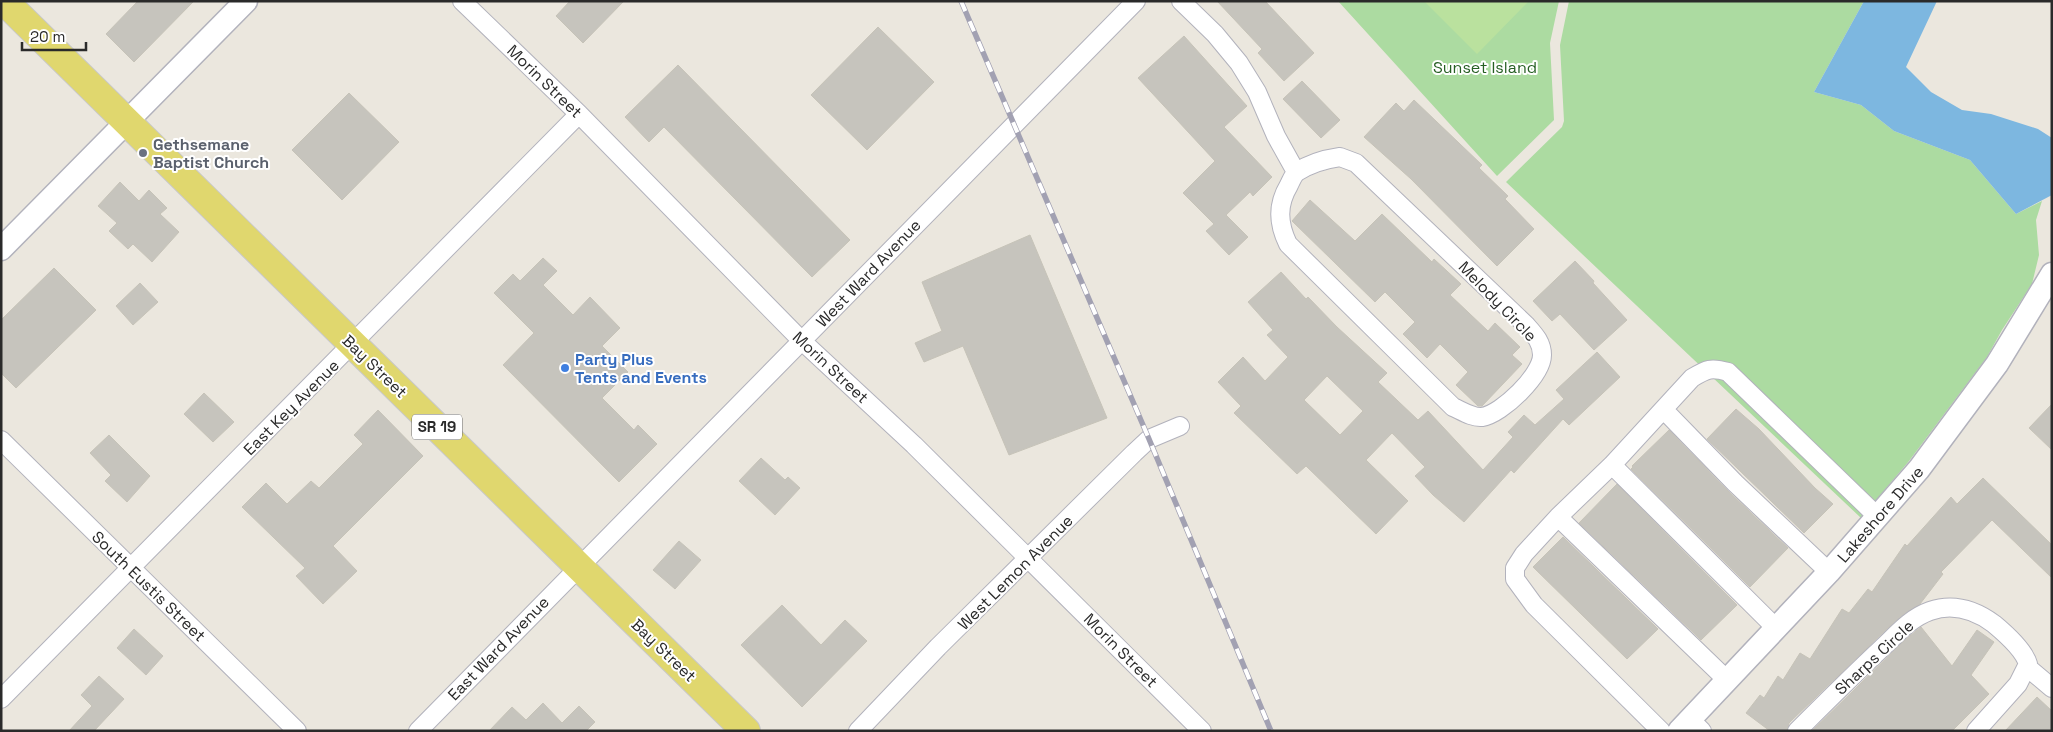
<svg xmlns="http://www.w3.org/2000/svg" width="2053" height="732" font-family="'Space Grotesk',sans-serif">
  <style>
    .green { fill: #acdba1 }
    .pitch { fill: #bae19e }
    .water { fill: #7db7e0 }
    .building { fill: #c6c4bd; stroke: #c6c3b8; fill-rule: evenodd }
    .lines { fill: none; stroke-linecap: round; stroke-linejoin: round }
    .minor-casing { stroke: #b2b2bc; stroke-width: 20 }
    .tertiary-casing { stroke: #b2b2bc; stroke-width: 25 }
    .primary-casing { stroke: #c8c8c8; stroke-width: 30 }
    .minor { stroke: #fff; stroke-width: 18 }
    .tertiary { stroke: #fff; stroke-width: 22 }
    .primary { stroke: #e0d76e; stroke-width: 28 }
    .rail-casing { stroke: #a2a1b2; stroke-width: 5.5 }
    .rail { stroke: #fff; stroke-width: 4; stroke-dasharray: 11; stroke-linecap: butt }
    .worship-dot { fill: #6b7280; stroke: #fff; stroke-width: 2 }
    .shop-dot { fill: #3f7fe0; stroke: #fff; stroke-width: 2 }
    .labels { text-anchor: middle; stroke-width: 4; stroke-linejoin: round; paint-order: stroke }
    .shield { fill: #fff; stroke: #6a6a6a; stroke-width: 1 }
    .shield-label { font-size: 15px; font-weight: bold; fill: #2a2a2a }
    .park-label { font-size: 16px; fill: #265f23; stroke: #fff }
    .street-label { font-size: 16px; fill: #2a2a2a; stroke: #fff }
    .worship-label { font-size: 16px; font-weight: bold; fill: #5b616d; stroke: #fff; text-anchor: start }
    .shop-label { font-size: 16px; font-weight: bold; fill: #366cbe; stroke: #fff; text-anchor: start }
  </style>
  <rect width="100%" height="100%" fill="#ebe7de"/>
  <path class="green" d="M 1338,1 L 1559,1 L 1550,43 L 1554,120 L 1497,176 Z
    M 1569,1 L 1864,1 L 1814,92 L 1861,105 L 1894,131 L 1970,160 L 2016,214 L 2042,201 L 2036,220 L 2039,255 L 2032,284 L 2002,330 L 1987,357 L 1909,461 L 1861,518 L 1506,182 L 1562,127 L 1564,121 L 1560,45 Z"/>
  <path class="pitch" d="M 1424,1 L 1529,1 L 1477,54 Z"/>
  <path class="water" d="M 1864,1 L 1937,1 L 1906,67 L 1931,92 L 1962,110 L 1991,114 L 2038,129 L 2052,138 L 2052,195 L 2016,214 L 1970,160 L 1894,131 L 1861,105 L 1814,92 Z"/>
  <path class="building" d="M 138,1 L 194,1 L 134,62 L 106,34 Z
    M 570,1 L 624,1 L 583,43 L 556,16 Z
    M 1217,1 L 1265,1 L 1314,53 L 1284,81 L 1258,53 L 1262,49 Z
    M 878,27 L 934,82 L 867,150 L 811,95 Z
    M 1184,36 L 1247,106 L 1224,127 L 1272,177 L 1253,196 L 1250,192 L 1226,215 L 1248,237 L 1229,255 L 1206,231 L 1214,224 L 1183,193 L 1215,161 L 1138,78 Z
    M 678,65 L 850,240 L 812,277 L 664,127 L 649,142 L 625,117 Z
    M 1302,81 L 1340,120 L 1321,138 L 1283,99 Z
    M 349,93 L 399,142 L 342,200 L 292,150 Z
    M 1414,100 L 1482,165 L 1479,168 L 1508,196 L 1505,199 L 1534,229 L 1497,266 L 1411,179 L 1364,137 L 1396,103 L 1404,111 Z
    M 120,182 L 139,201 L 149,190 L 167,208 L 160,214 L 179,232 L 152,262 L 133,244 L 128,249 L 109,231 L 117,223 L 98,206 Z
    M 1310,200 L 1355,241 L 1382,214 L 1432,262 L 1434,259 L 1461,284 L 1450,295 L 1488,331 L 1495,323 L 1520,347 L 1512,355 L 1522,364 L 1482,406 L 1478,406 L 1456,385 L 1468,372 L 1440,344 L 1427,358 L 1403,334 L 1415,322 L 1385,292 L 1375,302 L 1292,221 Z
    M 1030,235 L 1107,418 L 1009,455 L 963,346 L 924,362 L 915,343 L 942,331 L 922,282 Z
    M 543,258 L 557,271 L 543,285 L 573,315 L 590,297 L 620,328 L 602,346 L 628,372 L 602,398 L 634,430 L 638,425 L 657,444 L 619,482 L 503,365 L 534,333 L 494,293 L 513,274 L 520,281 Z
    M 1575,261 L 1594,281 L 1593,283 L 1627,320 L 1594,350 L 1560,314 L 1552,321 L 1533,301 Z
    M 54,268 L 96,310 L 16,388 L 1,373 L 1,320 Z
    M 1281,272 L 1306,299 L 1308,297 L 1337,327 L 1387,373 L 1378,382 L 1418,420 L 1428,411 L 1483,470 L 1513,437 L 1508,432 L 1524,415 L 1535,425 L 1564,399 L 1556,390 L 1597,352 L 1620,377 L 1569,425 L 1563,419 L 1514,473 L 1511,470 L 1464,522 L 1433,495 L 1415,476 L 1425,467 L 1392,433 L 1366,460 L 1408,501 L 1376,534 L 1306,466 L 1297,474 L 1234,413 L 1241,406 L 1218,382 L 1243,357 L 1265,381 L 1288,357 L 1267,335 L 1273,330 L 1248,302 ZM 1327,376 L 1363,411 L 1340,435 L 1304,400 Z
    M 140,283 L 158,302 L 133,325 L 116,306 Z
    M 204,393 L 234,422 L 213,442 L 184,414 Z
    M 2052,404 L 2052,450 L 2029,428 Z
    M 1736,409 L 1759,429 L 1815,488 L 1833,504 L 1804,533 L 1707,439 Z
    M 378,410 L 423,456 L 333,546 L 357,571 L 323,604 L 296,576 L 305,568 L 242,507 L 266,483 L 287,504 L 311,481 L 319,488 L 363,444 L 354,435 Z
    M 1669,430 L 1728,491 L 1788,548 L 1750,587 L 1631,469 L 1633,467 L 1632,466 Z
    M 109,435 L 150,476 L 127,502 L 105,481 L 111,475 L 90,453 Z
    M 761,458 L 785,480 L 788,477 L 800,488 L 775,515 L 739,481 Z
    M 1983,478 L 2052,545 L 2052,578 L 1992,520 L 1941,572 L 1943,574 L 1920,604 L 1904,614 L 1891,625 L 1789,723 L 1787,731 L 1770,731 L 1746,713 L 1760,695 L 1764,698 L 1778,676 L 1783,680 L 1800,653 L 1810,659 L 1842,609 L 1849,613 L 1868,589 L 1872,592 L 1905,544 L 1907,546 L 1951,497 L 1957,504 Z
    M 1617,484 L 1737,605 L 1701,640 L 1579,523 Z
    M 1563,537 L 1658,629 L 1627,659 L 1533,567 Z
    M 679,541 L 701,560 L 675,589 L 653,570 Z
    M 782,605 L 821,645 L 845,620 L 867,641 L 802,707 L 741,645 Z
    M 1921,627 L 1952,666 L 1977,630 L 1994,642 L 1971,675 L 1989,694 L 1952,731 L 1812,731 L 1905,640 Z
    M 134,629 L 163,656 L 146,675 L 117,648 Z
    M 99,676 L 124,699 L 94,731 L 69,731 L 92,706 L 81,695 Z
    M 2037,697 L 2052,711 L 2052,731 L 2005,731 Z
    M 543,703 L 562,723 L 579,706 L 595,722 L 586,731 L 489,731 L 512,707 L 526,720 Z"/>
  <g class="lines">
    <g class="minor-casing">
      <path id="minor" d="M 462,1 L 579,114 L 802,341 L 914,445 L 1202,731
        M 1181,1 L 1215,34 L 1239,63 L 1257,92 L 1276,136 L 1296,172
        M 1340,157 L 1356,163 L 1526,325 C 1534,334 1542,342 1542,355 C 1542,375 1502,414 1482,417 C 1473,418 1462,411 1453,407 L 1288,244 C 1278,223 1277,205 1289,185 C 1291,181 1293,175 1297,172 C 1309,164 1326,159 1340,157 Z
        M 1664,410 L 1735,483 L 1829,572
        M 1,440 L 297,731
        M 1612,465 L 1776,628
        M 1558,517 L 1727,680
        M 2027,667 L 2052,688
        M 1,699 L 579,114
        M 1690,719 L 1702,731
        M 418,731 L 1136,1
        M 858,731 L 938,647 L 1134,453 L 1149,439 L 1180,426
        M 1661,731 L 1534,605 L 1515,579 L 1515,568 L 1524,554 L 1558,517 L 1612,465 L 1692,378 C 1707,369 1711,367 1728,372 L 1878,517
        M 1797,731 C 1825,703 1853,675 1882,648 C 1896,635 1910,618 1930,611 C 1953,603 1975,610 1994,624 C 2006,634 2024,650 2028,664 L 2018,684 L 1976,731"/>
    </g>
    <g class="tertiary-casing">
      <path id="tertiary" d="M 1,249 L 246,1
        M 1679,731 L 1829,572 L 1919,469 L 1997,364 L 2052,274"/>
    </g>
    <g class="primary-casing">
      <path id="primary" d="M 4,1 L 746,731"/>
    </g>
    <use href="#minor" class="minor"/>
    <use href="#tertiary" class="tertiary"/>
    <use href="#primary" class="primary"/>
    <g class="rail-casing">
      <path id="rail" d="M 961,1 L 1149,439 L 1271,731"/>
    </g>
    <use href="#rail" class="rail"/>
  </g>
  <circle class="worship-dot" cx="143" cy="153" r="5"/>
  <circle class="shop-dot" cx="565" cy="368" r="5"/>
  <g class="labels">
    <rect class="shield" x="412" y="414.5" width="50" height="25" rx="4"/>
    <g class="shield-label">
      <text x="437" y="432">SR 19</text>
    </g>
    <g class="park-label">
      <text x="1485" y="73">Sunset Island</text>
    </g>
    <g class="street-label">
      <text transform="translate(545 81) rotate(44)" y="6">Morin Street</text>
      <text transform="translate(868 273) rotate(-46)" y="6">West Ward Avenue</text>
      <text transform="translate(1498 301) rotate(46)" y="6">Melody Circle</text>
      <text transform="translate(375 366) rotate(44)" y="6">Bay Street</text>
      <text transform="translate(831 367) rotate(43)" y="6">Morin Street</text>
      <text transform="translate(291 407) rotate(-45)" y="6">East Key Avenue</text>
      <text transform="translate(1880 514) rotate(-49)" y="6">Lakeshore Drive</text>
      <text transform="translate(1015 572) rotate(-45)" y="6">West Lemon Avenue</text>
      <text transform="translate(149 586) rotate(44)" y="6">South Eustis Street</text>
      <text transform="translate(498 648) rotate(-46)" y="6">East Ward Avenue</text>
      <text transform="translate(664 650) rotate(44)" y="6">Bay Street</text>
      <text transform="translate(1121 650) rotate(45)" y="6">Morin Street</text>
      <text transform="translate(1874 657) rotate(-43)" y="6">Sharps Circle</text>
    </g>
    <g class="worship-label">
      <text x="153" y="150">Gethsemane<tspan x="153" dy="18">Baptist Church</tspan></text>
    </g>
    <g class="shop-label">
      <text x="575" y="365">Party Plus<tspan x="575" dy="18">Tents and Events</tspan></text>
    </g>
  </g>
  <rect width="2053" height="732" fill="none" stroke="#2a2a2a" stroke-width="5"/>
  <path d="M22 42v8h64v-8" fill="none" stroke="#2a2a2a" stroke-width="2.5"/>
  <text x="30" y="42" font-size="15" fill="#2a2a2a" stroke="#ffffff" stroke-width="4" paint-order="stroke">20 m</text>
</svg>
